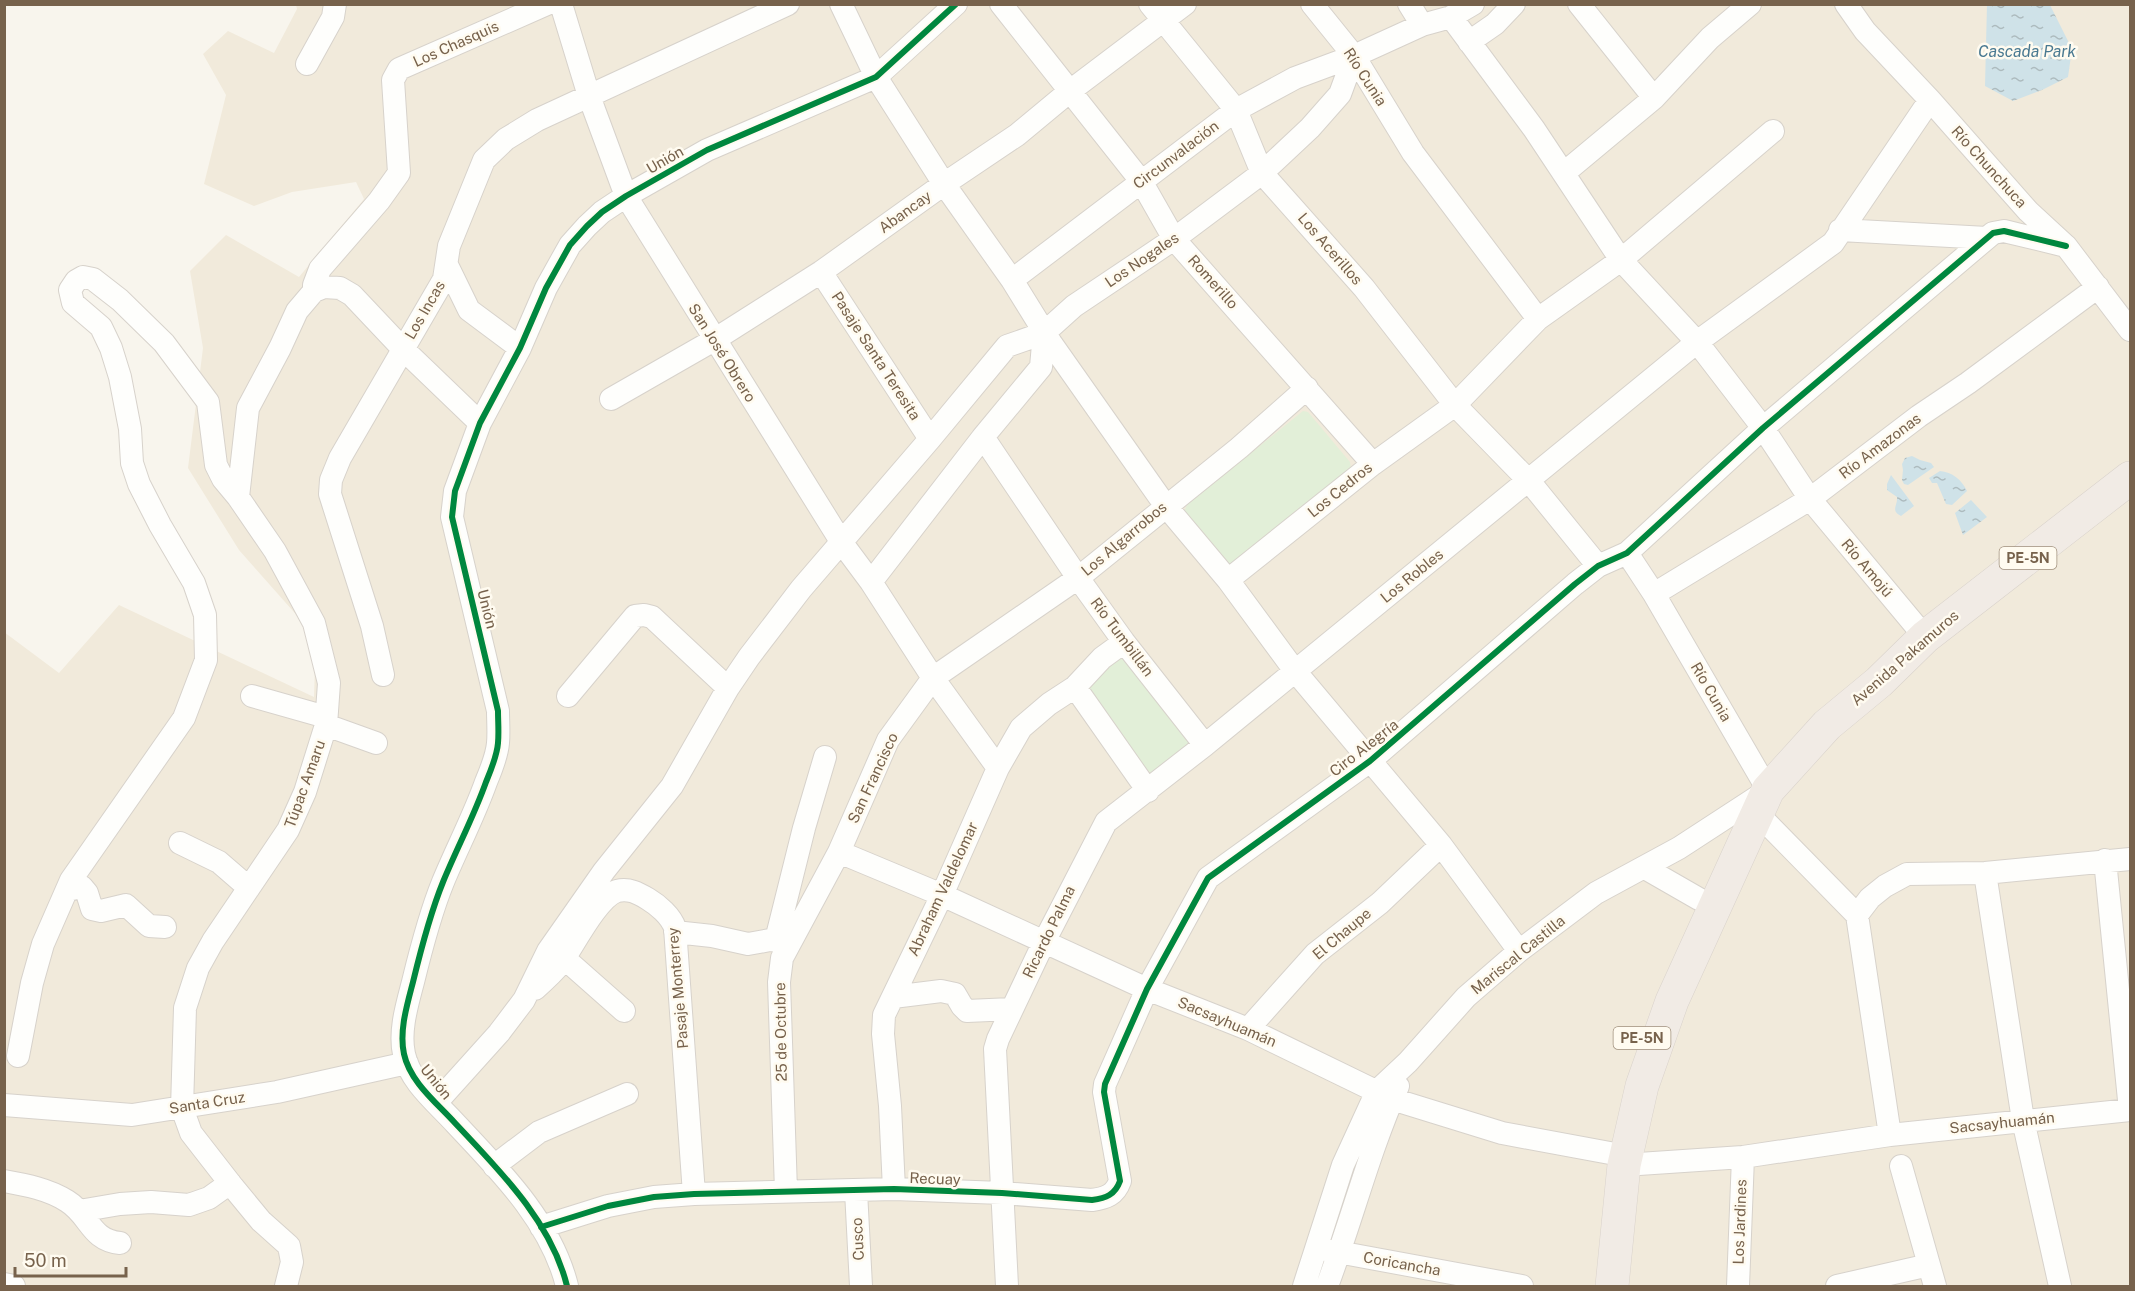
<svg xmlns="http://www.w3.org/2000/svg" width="2135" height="1291" font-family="'Public Sans',sans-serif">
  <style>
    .residential { fill: #f1eadb }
    .park { fill: #e2efd8 }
    .water { fill: url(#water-ripples) }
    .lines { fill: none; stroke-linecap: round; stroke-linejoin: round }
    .minor-casing { stroke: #d7d2cb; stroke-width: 24 }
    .highway-casing { stroke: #d9d2cb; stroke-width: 34 }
    .minor { stroke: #fefefc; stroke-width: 22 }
    .highway { stroke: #f1ebe5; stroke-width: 33 }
    .cycleway-casing { stroke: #fffbf0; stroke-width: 10 }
    .cycleway { stroke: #00873e; stroke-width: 6 }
    .labels { text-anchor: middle; stroke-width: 5; stroke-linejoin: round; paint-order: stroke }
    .shield { fill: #fffbf0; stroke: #a0907d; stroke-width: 1.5 }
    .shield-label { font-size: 14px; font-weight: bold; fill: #77624c }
    .street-label { font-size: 15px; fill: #77624c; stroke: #fffbf0 }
    .water-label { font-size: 16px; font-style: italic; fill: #497991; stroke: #fffbf0 }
  </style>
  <defs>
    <pattern id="water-ripples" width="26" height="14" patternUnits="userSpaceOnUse" patternTransform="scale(1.5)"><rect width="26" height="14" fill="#cfe2e8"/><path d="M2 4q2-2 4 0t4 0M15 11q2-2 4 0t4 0" fill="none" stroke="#adbbbe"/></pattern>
  </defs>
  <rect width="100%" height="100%" fill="#f8f5ed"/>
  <path class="residential" d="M 296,5 L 2130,5 L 2130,1286 L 5,1286 L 4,632 L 59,673 L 119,605 L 314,697 L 316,637 L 239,550 L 188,468 L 203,348 L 190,271 L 226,235 L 299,277 L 364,199 L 356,182 L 292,192 L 254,206 L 204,184 L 226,95 L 203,54 L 228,31 L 274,53 L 297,9 Z"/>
  <path class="park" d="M 1303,411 L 1308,412 L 1350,462 L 1351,469 L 1239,566 L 1228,564 L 1184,512 L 1187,505 Z
    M 1121,654 L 1192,743 L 1153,774 L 1148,771 L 1085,684 Z"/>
  <path class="water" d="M 1987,4 L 2050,5 L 2072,49 L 2068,77 L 2042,90 L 2013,101 L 1985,86 Z
    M 1912,456 L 1920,460 L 1931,463 L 1934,467 L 1908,485 L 1904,484 L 1902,480 L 1903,470 L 1902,464 L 1905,458 Z
    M 1940,471 C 1952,472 1962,480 1967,491 L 1952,505 L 1946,504 L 1937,483 L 1932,483 L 1929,478 Z
    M 1891,475 L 1914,506 L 1901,516 C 1890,511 1898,505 1897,497 L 1887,490 L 1887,484 Z
    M 1971,500 L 1987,517 L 1963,535 L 1955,513 Z"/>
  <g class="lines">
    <g class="minor-casing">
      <path id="minor" d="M 561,4 L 589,96 L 626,196 L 842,543 L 871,582 L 933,678 L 998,768
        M 841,4 L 876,77 L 944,184 L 1012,280 L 1051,343 L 1165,505 L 1228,580 L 1295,671 L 1441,845 L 1519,951
        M 1001,4 L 1141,181 L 1174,239 L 1373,464
        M 1150,4 L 1236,110 L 1262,173 L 1364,288 L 1455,405 L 1529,481 L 1598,566
        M 1312,4 L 1354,56 L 1413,153 L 1538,319
        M 1409,4 L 1422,25
        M 1579,4 L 1654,98
        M 1846,4 L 1865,31 L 1930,100 L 2028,211 L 2066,246 L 2130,330
        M 1451,17 L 1534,129 L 1621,260 L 1697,342 L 1763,428 L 1810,499 L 1925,637
        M 1469,42 L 1495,24 L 1514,4
        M 307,64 L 333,17 L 335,4
        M 1564,173 L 1654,98 L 1710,38 L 1750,4
        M 1840,230 L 1987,238
        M 448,267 L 469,310 L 520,348
        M 821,272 L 930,439
        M 1012,280 L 1236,110 L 1295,78 L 1354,56
        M 314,291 L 314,285 L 320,269 L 379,201 L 399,173 L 393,80 L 399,69 L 547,4
        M 314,291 L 324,287 L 340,288 L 352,295 L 403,349 L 480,423
        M 611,399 L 714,340 L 821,272 L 944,184 L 1017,135 L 1070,91 L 1185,4
        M 983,437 L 1078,578 L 1124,642 L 1205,745
        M 1228,580 L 1373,464 L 1455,405 L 1538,319 L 1621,260 L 1773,131
        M 871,582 L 983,437 L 1041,367 L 1044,333
        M 1654,594 L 1810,499 L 1919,416 L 1968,383 L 2098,287
        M 383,675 L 372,626 L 330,494 L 331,480 L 340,458 L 444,279 L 449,246 L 484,160 L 506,139 L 537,120 L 788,4
        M 1075,687 L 1148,791
        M 252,696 L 326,717
        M 568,696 L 635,616 L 644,615 L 652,617 L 728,688
        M 326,725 L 376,743
        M 1757,813 L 1857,915
        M 180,843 L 219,862 L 249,888
        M 839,852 L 942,895 L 1147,989 L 1248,1029 L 1392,1099 L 1502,1133 L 1626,1156
        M 1645,868 L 1699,899
        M 1985,873 L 2023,1120 L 2060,1286
        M 67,890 L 82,887 L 87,893 L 92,909 L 101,911 L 126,905 L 149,926 L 165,927
        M 675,932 L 712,936 L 748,944 L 770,940 L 789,942
        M 776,940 L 804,828 L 825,757
        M 564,958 L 624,1011
        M 535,989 C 544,981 554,972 561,963 C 574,945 597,898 617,891 C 629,888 638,893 648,899 C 658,905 671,916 675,928 L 694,1194
        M 893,997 L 941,991 L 955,994 L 962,1006 L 967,1011 L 1012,1009
        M 1248,1029 L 1315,954 L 1380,903 L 1441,845
        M 18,1056 L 32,983 L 43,944 L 71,880 L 184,718 L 206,660 L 205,615 L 194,583 L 160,525 L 139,484 L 132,463 L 130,429 L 120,377 L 111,348 L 101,327 L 73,303 L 70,290 L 76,281 L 83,277 L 93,279 L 120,300 L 164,343 L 208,402 L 216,465 L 223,479 L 238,497
        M 436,1103 L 499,1033 L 524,1000 L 548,951 L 604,871 L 672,786 L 728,688 L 749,657 L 801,589 L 930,439 L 1007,346 L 1044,333 L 1074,306 L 1174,239 L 1262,173 L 1310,128 L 1340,94 L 1354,56 L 1422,25 L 1451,17 L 1473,4
        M 4,1105 L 132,1115 L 277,1092 L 407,1063
        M 1890,1135 L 1857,915 L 1870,898 L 1885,886 L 1907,874 L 1985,873 L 2130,859
        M 1624,1165 L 1743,1157 L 1890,1135 L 2130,1110 L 2105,860
        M 494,1166 L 539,1132 L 627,1094
        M 1901,1166 L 1935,1286
        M 4,1181 C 26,1185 48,1189 67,1201 C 90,1215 90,1240 120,1243
        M 894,1189 L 890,1106 L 883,1034 L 884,1015 L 942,895 L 998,768 L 1021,728 L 1049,704 L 1075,687 L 1102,658 L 1124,642
        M 786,1191 L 779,982 L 782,958 L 839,852 L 888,740 L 933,678 L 1078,578 L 1239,448 L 1307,388
        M 856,1191 L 861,1286
        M 79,1211 L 120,1204 L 151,1202 L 189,1205 L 209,1198 L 230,1183
        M 541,1227 L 608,1206 L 654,1197 L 694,1194 L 894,1189 L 1002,1193 L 1092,1200 C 1106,1198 1115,1195 1120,1181 L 1104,1092 L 1105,1084 L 1147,989 L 1208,878 L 1370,761 L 1575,584 L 1598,566 L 1627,553 L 1763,428 L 1993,233 L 2004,231 L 2066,246
        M 1327,1250 L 1522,1286
        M 4,1284 L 14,1286
        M 286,1286 L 292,1262 L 289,1246 L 261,1221 L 233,1187 L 191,1133 L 182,1108 L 185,1008 L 198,968 L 213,941 L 288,830 L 305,792 L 326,725 L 329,683 L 314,623 L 275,551 L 238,497 L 248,408 L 280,348 L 297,311 L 314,291
        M 567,1286 C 551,1221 499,1170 455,1123 C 437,1103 410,1082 404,1054 C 399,1031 407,1005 413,982 C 421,949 430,914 443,882 C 457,848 474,816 486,782 C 491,770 497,756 498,743 C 499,732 498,721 498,711 L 452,517 L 455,491 L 480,423 L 520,348 L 546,288 L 570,245 L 587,226 L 602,212 L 626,196 L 707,150 L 876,77 L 956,4
        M 1007,1286 L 995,1049 L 998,1039 L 1044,942 L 1106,822 L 1205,745 L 1697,342 L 1833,243 L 1930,100
        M 1304,1286 L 1343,1165 L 1377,1091 L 1408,1062 L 1466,997 L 1519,951 L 1596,893 L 1679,848 L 1768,790 L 1654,594 L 1627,553
        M 1327,1286 C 1352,1220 1369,1151 1398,1086
        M 1738,1286 L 1743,1157
        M 1837,1286 L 1929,1265"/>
    </g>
    <g class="highway-casing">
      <path id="highway" d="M 1612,1286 L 1624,1165 L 1642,1086 L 1672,1001 L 1768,790 L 1827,725 L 1879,682 L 1925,637 L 2130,478"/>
    </g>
    <use href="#minor" class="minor"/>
    <use href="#highway" class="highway"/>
    <g class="cycleway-casing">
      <path id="cycleway" d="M 541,1227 L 608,1206 L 654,1197 L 694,1194 L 894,1189 L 1002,1193 L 1092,1200 C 1106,1198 1115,1195 1120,1181 L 1104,1092 L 1105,1084 L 1147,989 L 1208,878 L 1370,761 L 1575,584 L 1598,566 L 1627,553 L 1763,428 L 1993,233 L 2004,231 L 2066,246
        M 567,1286 C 551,1221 499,1170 455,1123 C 437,1103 410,1082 404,1054 C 399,1031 407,1005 413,982 C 421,949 430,914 443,882 C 457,848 474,816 486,782 C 491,770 497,756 498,743 C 499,732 498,721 498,711 L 452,517 L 455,491 L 480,423 L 520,348 L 546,288 L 570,245 L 587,226 L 602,212 L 626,196 L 707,150 L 876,77 L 956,4"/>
    </g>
    <use href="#cycleway" class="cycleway"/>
  </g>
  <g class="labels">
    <g class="shield">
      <rect x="1999.5" y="547" width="57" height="22" rx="4.5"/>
      <rect x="1613.5" y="1027" width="57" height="22" rx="4.5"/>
    </g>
    <g class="shield-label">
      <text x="2028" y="563">PE-5N</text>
      <text x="1642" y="1043">PE-5N</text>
    </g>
    <g class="street-label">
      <text transform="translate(456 44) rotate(-24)" y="5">Los Chasquis</text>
      <text transform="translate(1365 77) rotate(57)" y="5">Río Cunia</text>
      <text transform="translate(1176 155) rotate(-37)" y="5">Circunvalación</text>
      <text transform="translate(665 160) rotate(-30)" y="5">Unión</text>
      <text transform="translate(1989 167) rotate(48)" y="5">Río Chunchuca</text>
      <text transform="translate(905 212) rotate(-36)" y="5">Abancay</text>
      <text transform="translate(1330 249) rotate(49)" y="5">Los Acerillos</text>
      <text transform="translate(1142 260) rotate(-34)" y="5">Los Nogales</text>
      <text transform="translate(1213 282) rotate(48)" y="5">Romerillo</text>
      <text transform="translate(425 310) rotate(-60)" y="5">Los Incas</text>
      <text transform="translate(722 353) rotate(58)" y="5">San José Obrero</text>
      <text transform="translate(876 356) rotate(57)" y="5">Pasaje Santa Teresita</text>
      <text transform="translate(1880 446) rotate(-37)" y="5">Río Amazonas</text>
      <text transform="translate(1340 490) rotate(-39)" y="5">Los Cedros</text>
      <text transform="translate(1124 539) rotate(-40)" y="5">Los Algarrobos</text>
      <text transform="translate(1867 568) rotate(50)" y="5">Río Amojú</text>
      <text transform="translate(1412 576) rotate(-39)" y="5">Los Robles</text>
      <text transform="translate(487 609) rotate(76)" y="5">Unión</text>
      <text transform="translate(1122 637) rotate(53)" y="5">Río Tumbillán</text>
      <text transform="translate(1905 658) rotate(-41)" y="5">Avenida Pakamuros</text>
      <text transform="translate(1711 692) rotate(60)" y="5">Río Cunia</text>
      <text transform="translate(1364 748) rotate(-38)" y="5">Ciro Alegría</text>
      <text transform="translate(873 778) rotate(-65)" y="5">San Francisco</text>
      <text transform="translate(305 784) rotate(-70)" y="5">Túpac Amaru</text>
      <text transform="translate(943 889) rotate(-65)" y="5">Abraham Valdelomar</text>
      <text transform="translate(1049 932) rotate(-64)" y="5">Ricardo Palma</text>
      <text transform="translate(1342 934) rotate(-40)" y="5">El Chaupe</text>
      <text transform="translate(1518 955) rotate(-39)" y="5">Mariscal Castilla</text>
      <text transform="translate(678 988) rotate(-95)" y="5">Pasaje Monterrey</text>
      <text transform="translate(1227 1022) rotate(23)" y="5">Sacsayhuamán</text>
      <text transform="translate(781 1032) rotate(-91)" y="5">25 de Octubre</text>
      <text transform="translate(436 1082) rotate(51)" y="5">Unión</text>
      <text transform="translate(207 1103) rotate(-9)" y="5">Santa Cruz</text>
      <text transform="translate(2002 1123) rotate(-6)" y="5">Sacsayhuamán</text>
      <text transform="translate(935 1179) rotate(2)" y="5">Recuay</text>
      <text transform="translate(1740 1222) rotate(-88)" y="5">Los Jardines</text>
      <text transform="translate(858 1239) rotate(-93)" y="5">Cusco</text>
      <text transform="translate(1402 1264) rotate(10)" y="5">Coricancha</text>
    </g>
    <g class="water-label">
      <text x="2027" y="57">Cascada Park</text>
    </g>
  </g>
  <rect width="2135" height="1291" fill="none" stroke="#77624c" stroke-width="12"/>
  <path d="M15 1267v9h111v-9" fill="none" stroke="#77624c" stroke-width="3"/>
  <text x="24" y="1267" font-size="18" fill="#77624c" stroke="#fffbf0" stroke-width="4.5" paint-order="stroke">50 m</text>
</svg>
